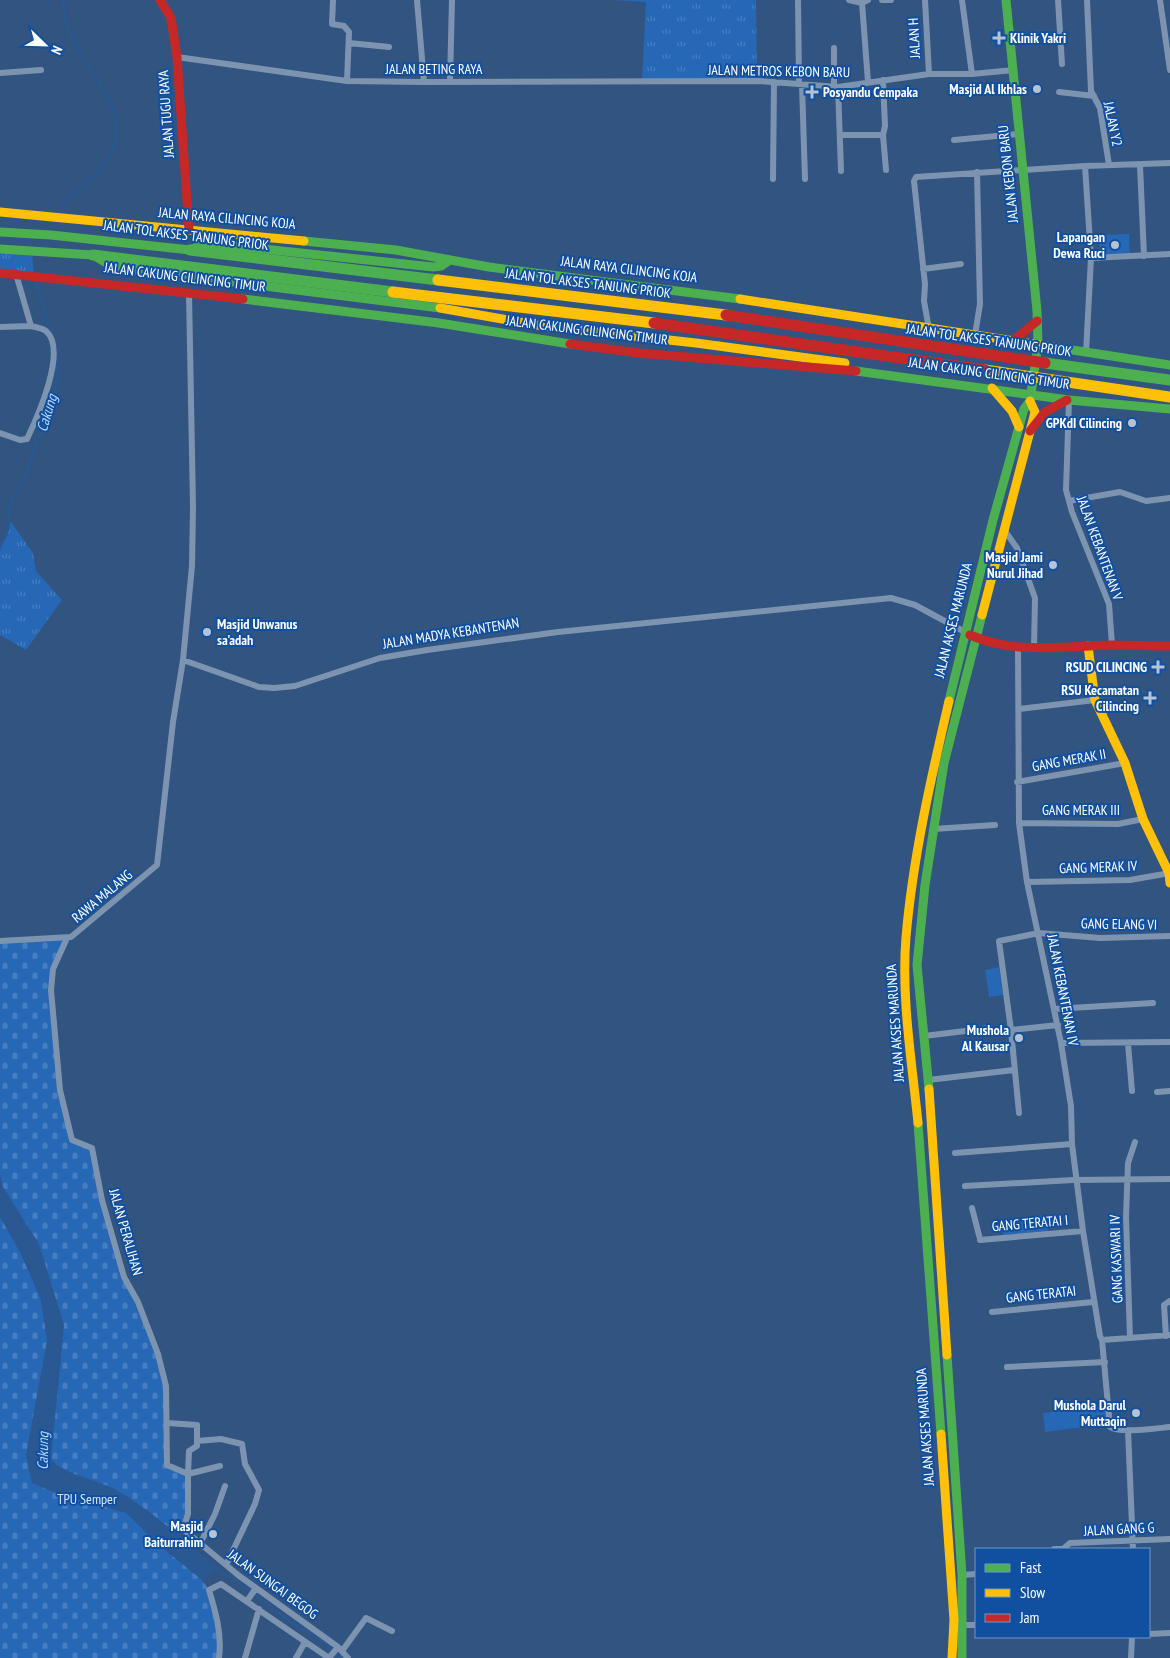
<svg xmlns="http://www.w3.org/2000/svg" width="1170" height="1658" font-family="'PT Sans Narrow',sans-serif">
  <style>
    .grass { fill: url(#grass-tufts) }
    .cemetery { fill: url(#cemetery-stones) }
    .garden { fill: #2667b6 }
    .water { fill: #2a5892 }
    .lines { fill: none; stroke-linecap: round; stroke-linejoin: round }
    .stream { stroke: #2a5892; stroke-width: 2.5 }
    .street { stroke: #7d94b0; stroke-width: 6 }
    .fast { stroke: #4caf50; stroke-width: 9 }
    .slow { stroke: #ffc107; stroke-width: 9 }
    .jam { stroke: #c62828; stroke-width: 9 }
    .fast-bridge { stroke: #4caf50; stroke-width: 11 }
    .slow-bridge { stroke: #ffc107; stroke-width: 11 }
    .jam-bridge { stroke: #c62828; stroke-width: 11 }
    .poi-dot { fill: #b7c3d3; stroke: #1150a1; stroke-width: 2 }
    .labels { text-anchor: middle; stroke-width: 4; stroke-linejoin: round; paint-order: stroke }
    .street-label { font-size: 14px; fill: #fff; stroke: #1150a1 }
    .poi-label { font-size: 14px; font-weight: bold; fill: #fff; stroke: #1150a1; text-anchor: end }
    .park-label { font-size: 14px; fill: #d3e7fe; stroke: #1150a1 }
    .water-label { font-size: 15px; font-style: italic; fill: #b7d6fb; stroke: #1150a1 }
  </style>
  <defs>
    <pattern id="grass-tufts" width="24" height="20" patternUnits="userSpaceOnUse" patternTransform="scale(1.25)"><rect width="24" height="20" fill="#2667b6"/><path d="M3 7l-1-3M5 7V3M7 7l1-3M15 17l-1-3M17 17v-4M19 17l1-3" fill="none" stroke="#477ec1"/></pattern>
    <pattern id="cemetery-stones" width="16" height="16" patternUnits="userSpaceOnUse" patternTransform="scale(1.25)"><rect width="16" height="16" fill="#2667b6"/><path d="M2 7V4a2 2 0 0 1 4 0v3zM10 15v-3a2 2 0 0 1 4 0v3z" fill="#477ec1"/></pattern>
  </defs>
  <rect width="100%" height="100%" fill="#325480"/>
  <path class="grass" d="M 612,0 L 756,0 L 757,81 L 642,81 L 646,2 Z
    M 0,249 L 32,255 L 34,275 L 0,273 Z
    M 11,522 L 33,553 L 36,571 L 62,600 L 26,650 L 0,635 L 0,549 Z"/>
  <path class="cemetery" d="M 67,938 L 53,969 L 51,990 L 60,1090 L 72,1139 L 92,1148 L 124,1277 L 138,1302 L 166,1386 L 167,1465 L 188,1474 L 188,1514 L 160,1546 C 173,1557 191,1567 202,1580 C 219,1601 217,1632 219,1658 L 0,1658 L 0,941 Z"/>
  <path class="garden" d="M 1129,234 L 1130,256 L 1100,256 L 1099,235 Z
    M 999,967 L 1003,995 L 989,997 L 985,970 Z
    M 1046,1215 L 1048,1231 L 1003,1235 L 1001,1220 Z
    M 1105,1406 L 1107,1424 L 1045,1432 L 1043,1413 Z"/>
  <path class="water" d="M 0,1174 L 3,1187 L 39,1244 L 64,1325 L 51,1459 C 62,1474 95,1479 112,1488 C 152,1509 183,1542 220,1568 L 202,1580 L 160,1546 L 126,1513 L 56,1493 L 32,1483 L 26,1455 L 47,1341 L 41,1300 L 20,1252 L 0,1217 Z"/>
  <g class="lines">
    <path class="stream" d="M 60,205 C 74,193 93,180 103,166 C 144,110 79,72 66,23 C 64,16 64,7 63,0
      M 36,282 L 51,334
      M 0,547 L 8,531 L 10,504 L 26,475 L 49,410 L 58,378 L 55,346
      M 215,1569 C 243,1582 266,1604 291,1622 C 308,1634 328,1642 341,1658"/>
    <path class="street" d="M 333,0 L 332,24 L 344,26 L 349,32 L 347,81
      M 417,0 L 424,82
      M 798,0 L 799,84
      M 849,0 L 862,3 L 868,0
      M 882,0 L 891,0
      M 925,0 L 929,74
      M 962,0 L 972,74
      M 1058,0 L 1062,64
      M 1087,0 L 1091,91 L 1100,108 L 1109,165
      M 1160,0 L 1170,70
      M 862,3 L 868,82
      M 349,43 L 389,47
      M 834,48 L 834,87
      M 177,57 L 347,81 L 424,82 L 759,81 L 838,87 L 929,74 L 972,74 L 1014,70
      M 0,73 L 41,70
      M 883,80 L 885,126 L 883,135 L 886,170
      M 450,81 L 452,0
      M 802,85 L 805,179
      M 838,87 L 841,171
      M 1059,92 L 1094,96
      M 840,135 L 883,135
      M 954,140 L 1019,134
      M 1140,165 L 1144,256
      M 1085,166 L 1091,258 L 1086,353
      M 773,179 L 774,82
      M 1091,258 L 1170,254
      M 923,269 L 961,264
      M 189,293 L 193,507 L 192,566 L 183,660 L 259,687 L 274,688 L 295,686 L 380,658 L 427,650 L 558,632 L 891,598 L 915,605 L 965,632
      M 0,327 L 31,326
      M 929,329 L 924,301 L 925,284 L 914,181 L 916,177 L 1085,166 L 1170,163
      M 975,335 L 980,304 L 977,172
      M 1069,400 L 1066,490 L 1072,512 L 1109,604 L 1112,645
      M 0,433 L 20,440 L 27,439 C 37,418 68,350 46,331 C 42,328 36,327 31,326 L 16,274
      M 1069,501 L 1120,492 L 1146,501 L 1170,498
      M 1005,531 L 1017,548 L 1035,598 L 1034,648
      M 1018,648 L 1019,823 L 1027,882 L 1061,1043 L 1071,1106 L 1072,1144 L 1083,1231 L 1100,1336 L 1102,1340 L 1170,1335
      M 1019,709 L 1095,700
      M 1017,782 L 1125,763
      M 1019,823 L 1118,824 L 1143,819
      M 933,829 L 995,825
      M 1027,882 L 1130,880 L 1170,873
      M 67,938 L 53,969 L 51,990 L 60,1090 L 72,1140 L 92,1148 L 102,1200 L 124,1277 L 138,1302 L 158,1354 L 166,1386 L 167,1465 L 188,1474 L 188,1514 L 183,1529 L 238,1575 L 338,1647 L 348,1658
      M 0,941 L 71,937 L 157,865 L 173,722 L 183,660
      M 1054,1009 L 1153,1003
      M 1011,1030 L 1058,1025
      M 924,1036 L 990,1028
      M 1061,1043 L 1170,1042
      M 1128,1044 L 1132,1091
      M 928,1080 L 1014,1070
      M 1157,1092 L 1170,1091
      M 1019,1113 L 1011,1030 L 999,941 L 1039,933 L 1100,938 L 1170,936
      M 955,1153 L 1072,1144
      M 965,1186 L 1073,1180 L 1170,1179
      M 972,1208 L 980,1239
      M 980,1240 L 1083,1231
      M 992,1312 L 1093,1302
      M 1166,1336 L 1164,1305 L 1170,1301
      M 1130,1338 L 1126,1217 L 1128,1163 L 1135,1142
      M 1102,1340 L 1110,1427 C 1119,1434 1158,1428 1170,1427
      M 1007,1367 L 1105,1362
      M 167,1423 L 197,1425 L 197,1446 L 189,1451 L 188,1474 L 220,1466
      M 1128,1430 L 1133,1549
      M 197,1441 L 221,1439 L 242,1444 L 245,1464 L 259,1490 L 255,1504 L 226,1565
      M 200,1544 L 215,1514 L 225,1486
      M 1054,1549 L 1063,1549 L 1070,1543 L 1170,1539
      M 962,1575 L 976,1574
      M 247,1601 L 256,1588
      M 963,1625 L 976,1625
      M 1149,1634 L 1170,1633
      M 342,1651 L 366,1618 L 392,1631
      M 219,1658 C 222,1634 216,1613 209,1590 L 221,1584 L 329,1658
      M 245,1658 L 259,1609
      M 296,1658 L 305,1642
      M 329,1658 L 338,1647
      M 1131,1658 L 1132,1637"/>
    <path class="fast" d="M 1006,0 L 1037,311 L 1038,344
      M 0,232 L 51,235 L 190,250 L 207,243 L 433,267 L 441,266 L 450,260
      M 304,241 L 396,250 L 489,267 L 740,299
      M 0,249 L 93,255 L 113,267 L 440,308
      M 243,299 L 439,323 L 570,344
      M 1040,345 L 1170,365
      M 856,371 L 1069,400 L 1170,409
      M 949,701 L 993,520 L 1024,409 L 1030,401 L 1038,344
      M 929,1089 L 917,965 L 925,885 L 944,763 L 982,615
      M 918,1123 L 941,1434
      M 947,1355 L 962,1575 L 962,1658"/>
    <path class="slow" d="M 0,212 L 304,241
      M 740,299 L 1040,345
      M 440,308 L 542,326 L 696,343 L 845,363
      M 992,388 L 1012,411 L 1019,427
      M 982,615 L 1035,412 L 1030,401
      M 1088,646 L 1095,700 L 1125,763 L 1143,819 L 1169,873 L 1170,883
      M 929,1089 L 947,1355
      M 918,1123 C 912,1062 901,998 906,937 C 913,857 931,778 949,701
      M 941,1434 L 954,1620 L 952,1658"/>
    <path class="jam" d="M 160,0 L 171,18 L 177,57 L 189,230
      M 0,273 L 243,299
      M 1013,341 L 1037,321
      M 570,344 L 638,353 L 856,371
      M 1030,431 L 1045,412 L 1067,400
      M 970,635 C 1017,655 1063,646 1112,645 C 1131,645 1151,646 1170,646"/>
    <path class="fast-bridge" d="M 190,250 L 438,280
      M 93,255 L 393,292
      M 1045,363 L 1170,380"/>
    <path class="slow-bridge" d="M 438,280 L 726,315
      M 393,292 L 654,323
      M 985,370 L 1170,397"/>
    <path class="jam-bridge" d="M 726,315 L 1045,363
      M 654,323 L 985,370"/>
  </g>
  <g class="poi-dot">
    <path d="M996.5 30.5h5v5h5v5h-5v5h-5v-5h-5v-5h5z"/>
    <circle cx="1037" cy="89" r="5"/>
    <path d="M809.5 84.5h5v5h5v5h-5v5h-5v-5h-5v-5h5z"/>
    <circle cx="1115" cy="245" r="5"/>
    <circle cx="1132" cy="423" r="5"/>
    <circle cx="1053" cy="565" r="5"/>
    <circle cx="207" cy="632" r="5"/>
    <path d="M1155.5 659.5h5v5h5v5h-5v5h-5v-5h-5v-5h5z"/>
    <path d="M1147.5 690.5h5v5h5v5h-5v5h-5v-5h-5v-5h5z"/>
    <circle cx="1019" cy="1038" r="5"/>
    <circle cx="1136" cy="1413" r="5"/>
    <circle cx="213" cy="1534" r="5"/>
  </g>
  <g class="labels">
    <g class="street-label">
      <text transform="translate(914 38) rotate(-93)" y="5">JALAN H</text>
      <text x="434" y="74">JALAN BETING RAYA</text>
      <text transform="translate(779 71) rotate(1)" y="5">JALAN METROS KEBON BARU</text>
      <text transform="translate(166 114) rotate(-94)" y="5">JALAN TUGU RAYA</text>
      <text transform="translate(1113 124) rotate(78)" y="5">JALAN Y2</text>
      <text transform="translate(1008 174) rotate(-96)" y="5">JALAN KEBON BARU</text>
      <text transform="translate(227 218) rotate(5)" y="5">JALAN RAYA CILINCING KOJA</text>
      <text transform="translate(186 235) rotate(7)" y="5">JALAN TOL AKSES TANJUNG PRIOK</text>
      <text transform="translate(629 269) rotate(7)" y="5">JALAN RAYA CILINCING KOJA</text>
      <text transform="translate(185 277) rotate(7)" y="5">JALAN CAKUNG CILINCING TIMUR</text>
      <text transform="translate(588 283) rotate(7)" y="5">JALAN TOL AKSES TANJUNG PRIOK</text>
      <text transform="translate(587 330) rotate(7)" y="5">JALAN CAKUNG CILINCING TIMUR</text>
      <text transform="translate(989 340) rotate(8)" y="5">JALAN TOL AKSES TANJUNG PRIOK</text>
      <text transform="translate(989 373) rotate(8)" y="5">JALAN CAKUNG CILINCING TIMUR</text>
      <text transform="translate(1100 548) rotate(70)" y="5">JALAN KEBANTENAN V</text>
      <text transform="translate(953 620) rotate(-76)" y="5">JALAN AKSES MARUNDA</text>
      <text transform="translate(451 633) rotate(-9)" y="5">JALAN MADYA KEBANTENAN</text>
      <text transform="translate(1069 760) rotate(-10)" y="5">GANG MERAK II</text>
      <text x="1081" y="815">GANG MERAK III</text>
      <text transform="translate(1098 867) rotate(-2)" y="5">GANG MERAK IV</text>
      <text transform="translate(102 896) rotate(-40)" y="5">RAWA MALANG</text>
      <text transform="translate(1119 924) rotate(1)" y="5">GANG ELANG VI</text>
      <text transform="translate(1063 990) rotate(79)" y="5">JALAN KEBANTENAN IV</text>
      <text transform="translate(895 1023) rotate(-94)" y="5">JALAN AKSES MARUNDA</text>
      <text transform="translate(1030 1223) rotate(-5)" y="5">GANG TERATAI I</text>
      <text transform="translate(126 1232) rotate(74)" y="5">JALAN PERALIHAN</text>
      <text transform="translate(1116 1259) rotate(-92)" y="5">GANG KASWARI IV</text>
      <text transform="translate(1041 1294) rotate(-6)" y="5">GANG TERATAI</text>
      <text transform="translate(925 1427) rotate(-94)" y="5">JALAN AKSES MARUNDA</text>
      <text transform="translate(1119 1529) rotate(-3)" y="5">JALAN GANG G</text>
      <text transform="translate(273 1584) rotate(36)" y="5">JALAN SUNGAI BEGOG</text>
    </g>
    <g class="poi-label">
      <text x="1010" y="43" text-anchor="start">Klinik Yakri</text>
      <text x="1027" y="94">Masjid Al Ikhlas</text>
      <text x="823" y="97" text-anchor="start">Posyandu Cempaka</text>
      <text x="1105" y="242">Lapangan<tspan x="1105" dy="16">Dewa Ruci</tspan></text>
      <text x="1122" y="428">GPKdI Cilincing</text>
      <text x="1043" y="562">Masjid Jami<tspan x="1043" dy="16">Nurul Jihad</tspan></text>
      <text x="217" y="629" text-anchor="start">Masjid Unwanus<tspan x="217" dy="16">sa'adah</tspan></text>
      <text x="1147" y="672">RSUD CILINCING</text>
      <text x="1139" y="695">RSU Kecamatan<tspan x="1139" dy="16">Cilincing</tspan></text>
      <text x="1009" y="1035">Mushola<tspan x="1009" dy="16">Al Kausar</tspan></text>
      <text x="1126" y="1410">Mushola Darul<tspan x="1126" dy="16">Muttaqin</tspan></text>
      <text x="203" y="1531">Masjid<tspan x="203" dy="16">Baiturrahim</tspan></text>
    </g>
    <g class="park-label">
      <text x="87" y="1504">TPU Semper</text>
    </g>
    <g class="water-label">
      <text transform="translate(47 413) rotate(-73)" y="5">Cakung</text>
      <text transform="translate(43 1451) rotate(-89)" y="5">Cakung</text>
    </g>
  </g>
  <rect x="975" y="1548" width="175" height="90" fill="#1150a1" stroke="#7096c7"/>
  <rect x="985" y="1564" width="25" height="8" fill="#4caf50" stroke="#7096c7"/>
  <text x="1020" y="1573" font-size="15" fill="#ffffff">Fast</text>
  <rect x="985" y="1589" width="25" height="8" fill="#ffc107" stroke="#7096c7"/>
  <text x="1020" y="1598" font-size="15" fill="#ffffff">Slow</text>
  <rect x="985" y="1614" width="25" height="8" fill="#c62828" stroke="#7096c7"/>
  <text x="1020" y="1623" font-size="15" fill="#ffffff">Jam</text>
  <g transform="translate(45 45) rotate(113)" stroke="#1150a1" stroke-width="4" paint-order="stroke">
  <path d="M0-4L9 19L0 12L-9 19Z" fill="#ffffff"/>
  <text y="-8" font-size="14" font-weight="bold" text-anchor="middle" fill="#ffffff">N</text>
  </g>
</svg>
